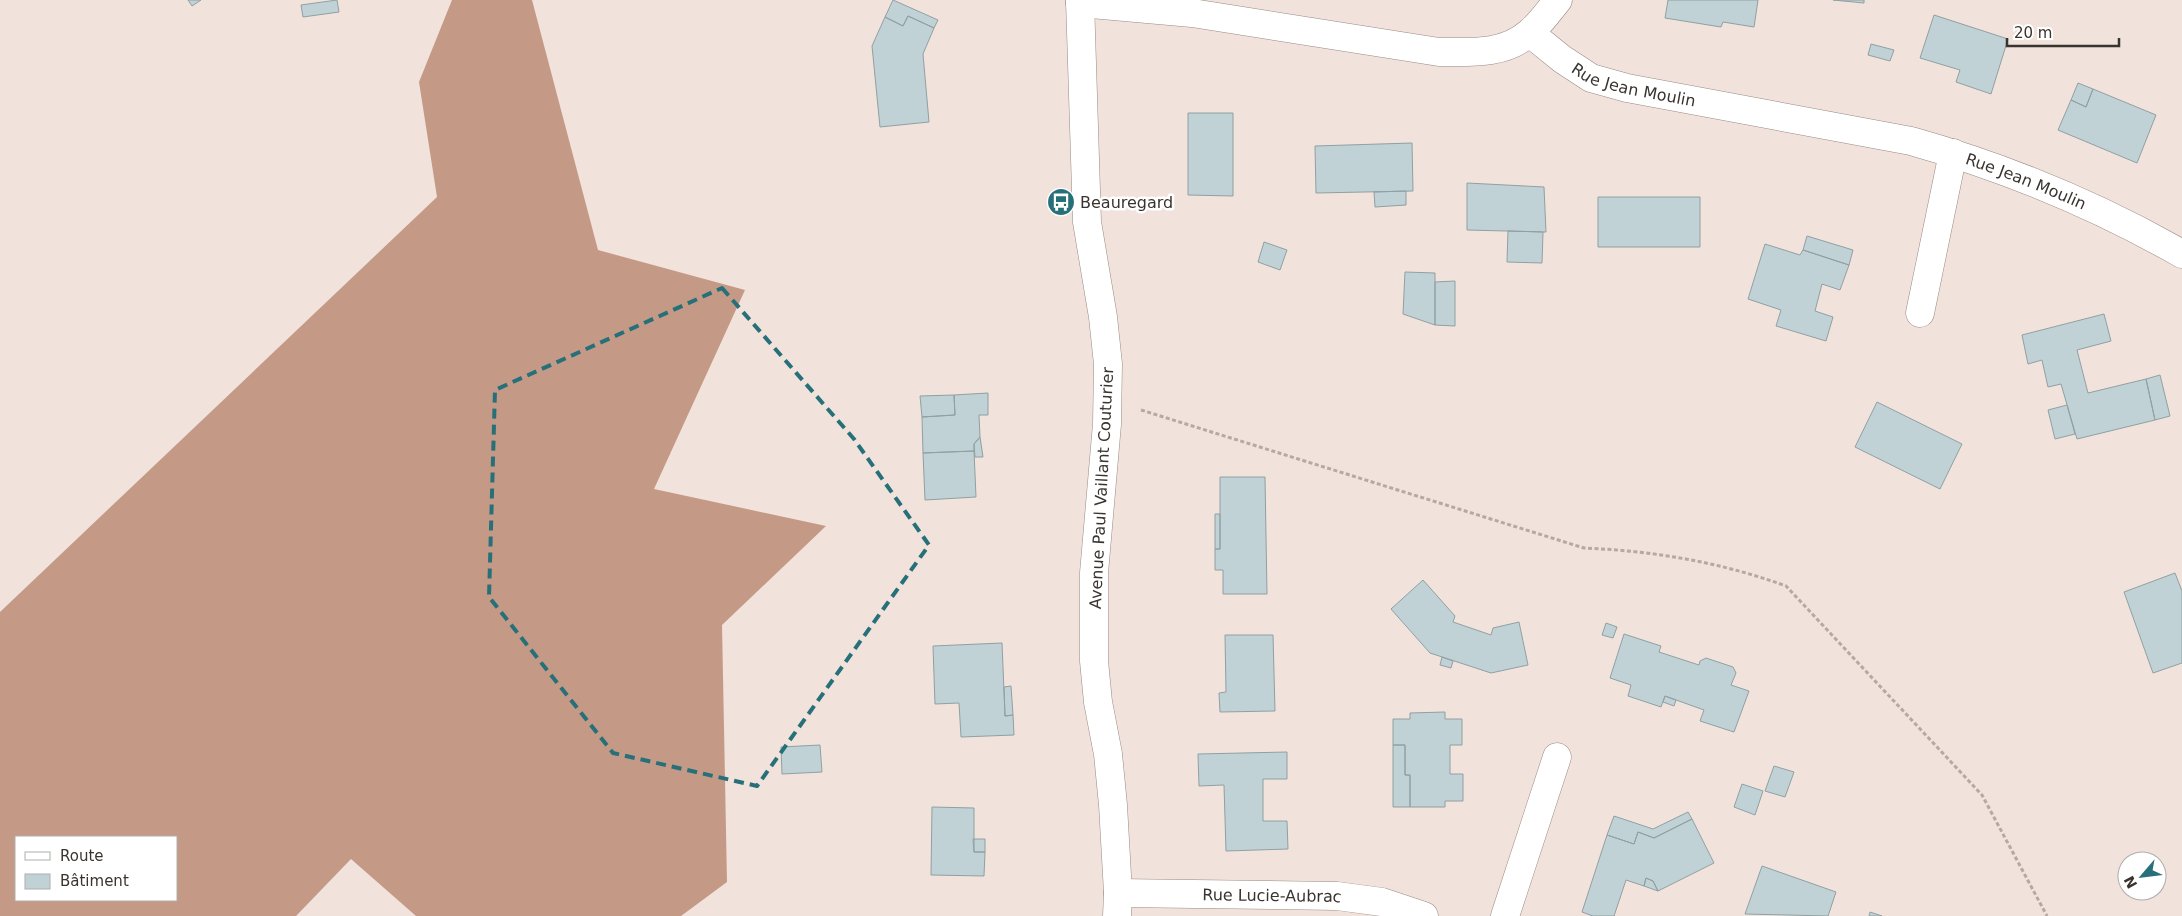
<svg xmlns="http://www.w3.org/2000/svg" width="2182" height="916" font-family="'DejaVu Sans',sans-serif">
  <style>
    .forest { fill: #c49a87; fill-rule: evenodd }
    .building { fill: #c0d2d5; stroke: #90a0a3 }
    .lines { fill: none; stroke-linecap: round; stroke-linejoin: round }
    .street-casing { stroke: #998a84; stroke-width: 29 }
    .path { stroke: #b5a9a3; stroke-width: 3; stroke-dasharray: 4 2.5; stroke-linecap: butt }
    .street { stroke: #fff; stroke-width: 28 }
    .marked { fill: none; stroke: #27707a; stroke-width: 4; stroke-dasharray: 10 6; stroke-linejoin: round }
    .labels { text-anchor: middle; stroke-width: 5; stroke-linejoin: round; paint-order: stroke }
    .street-label { font-size: 16px; fill: #3a3431; stroke: #fff }
    .poi-label { font-size: 16px; fill: #3a3431; stroke: #fff; text-anchor: start }
  </style>
  <rect width="100%" height="100%" fill="#f1e2db"/>
  <path class="forest" d="M 452,0 L 532,0 L 598,250 L 745,290 L 654,489 L 826,526 L 722,625 L 727,882 L 681,916 L 416,916 L 351,859 L 296,916 L 0,916 L 0,612 L 437,197 L 419,82 ZM 16,837 L 176,837 L 176,900 L 16,900 Z"/>
  <path class="building" d="M 188,0 L 201,0 L 192,6 Z
    M 337,0 L 339,12 L 303,17 L 301,5 Z
    M 893,0 L 938,20 L 934,28 L 908,16 L 903,26 L 885,17 Z
    M 1668,0 L 1758,0 L 1754,27 L 1723,22 L 1721,27 L 1665,18 Z
    M 1833,0 L 1864,0 L 1864,3 Z
    M 1934,15 L 2008,39 L 1991,94 L 1956,82 L 1960,70 L 1920,58 Z
    M 908,16 L 934,28 L 923,54 L 929,122 L 880,127 L 872,46 L 885,17 L 903,26 Z
    M 1871,44 L 1894,50 L 1890,61 L 1868,55 Z
    M 2078,83 L 2093,89 L 2086,107 L 2071,100 Z
    M 2093,89 L 2156,115 L 2137,163 L 2058,130 L 2071,100 L 2086,107 Z
    M 1188,113 L 1233,113 L 1233,196 L 1188,195 Z
    M 1412,143 L 1413,191 L 1316,193 L 1315,146 Z
    M 1467,183 L 1544,187 L 1546,232 L 1467,230 Z
    M 1406,191 L 1406,205 L 1375,207 L 1374,192 Z
    M 1598,197 L 1700,197 L 1700,247 L 1598,247 Z
    M 1508,231 L 1543,232 L 1542,263 L 1507,262 Z
    M 1807,236 L 1853,250 L 1849,265 L 1803,250 Z
    M 1264,242 L 1287,250 L 1280,270 L 1258,262 Z
    M 1765,244 L 1800,255 L 1803,250 L 1849,265 L 1840,290 L 1822,284 L 1815,311 L 1833,317 L 1826,341 L 1776,326 L 1781,310 L 1748,299 Z
    M 1405,272 L 1435,273 L 1435,325 L 1403,314 Z
    M 1455,281 L 1455,326 L 1435,325 L 1435,282 Z
    M 2104,314 L 2111,341 L 2077,350 L 2088,393 L 2146,379 L 2155,420 L 2077,439 L 2061,384 L 2048,387 L 2042,360 L 2028,364 L 2022,335 Z
    M 2160,375 L 2170,416 L 2155,420 L 2146,379 Z
    M 988,393 L 988,415 L 979,415 L 980,437 L 974,444 L 974,451 L 923,453 L 922,417 L 955,415 L 954,395 Z
    M 954,395 L 955,415 L 922,417 L 920,396 Z
    M 1877,402 L 1962,444 L 1940,489 L 1855,447 Z
    M 2067,405 L 2075,434 L 2055,439 L 2048,410 Z
    M 980,437 L 983,457 L 975,457 L 974,444 Z
    M 974,451 L 976,497 L 925,500 L 923,453 Z
    M 1220,477 L 1265,477 L 1267,594 L 1223,594 L 1223,570 L 1215,570 L 1215,549 L 1220,549 Z
    M 1215,514 L 1220,514 L 1220,549 L 1215,549 Z
    M 2175,573 L 2182,591 L 2182,663 L 2153,673 L 2124,592 Z
    M 1423,580 L 1455,616 L 1453,622 L 1491,635 L 1493,628 L 1519,622 L 1528,665 L 1491,673 L 1430,653 L 1391,609 Z
    M 1606,623 L 1617,627 L 1613,638 L 1602,635 Z
    M 1624,634 L 1661,646 L 1659,652 L 1699,665 L 1700,661 L 1706,658 L 1733,667 L 1736,673 L 1731,685 L 1749,691 L 1734,732 L 1700,721 L 1704,710 L 1665,696 L 1661,707 L 1628,696 L 1631,685 L 1610,678 Z
    M 1225,635 L 1273,635 L 1275,711 L 1220,712 L 1219,693 L 1226,692 Z
    M 1002,643 L 1005,716 L 1013,715 L 1014,735 L 961,737 L 959,703 L 935,704 L 933,646 Z
    M 1442,657 L 1453,661 L 1451,668 L 1440,665 Z
    M 1011,686 L 1013,715 L 1005,716 L 1004,687 Z
    M 1665,696 L 1676,700 L 1674,706 L 1663,702 Z
    M 1445,712 L 1445,719 L 1462,719 L 1462,745 L 1450,745 L 1450,774 L 1463,774 L 1463,801 L 1445,801 L 1445,807 L 1410,807 L 1410,775 L 1405,775 L 1405,745 L 1393,745 L 1393,719 L 1410,719 L 1410,713 Z
    M 820,745 L 822,772 L 782,774 L 781,747 Z
    M 1393,745 L 1405,745 L 1405,775 L 1410,775 L 1410,807 L 1393,807 Z
    M 1287,752 L 1287,779 L 1263,779 L 1263,821 L 1287,821 L 1288,849 L 1226,851 L 1224,785 L 1199,786 L 1198,754 Z
    M 1774,766 L 1794,772 L 1785,797 L 1765,791 Z
    M 1742,784 L 1763,791 L 1755,815 L 1734,807 Z
    M 932,807 L 974,808 L 974,852 L 985,852 L 984,876 L 931,875 Z
    M 1688,812 L 1692,819 L 1654,838 L 1638,832 L 1634,844 L 1607,835 L 1614,816 L 1653,829 Z
    M 1692,819 L 1714,863 L 1658,891 L 1653,881 L 1646,878 L 1644,886 L 1626,880 L 1614,916 L 1593,916 L 1582,912 L 1607,835 L 1634,844 L 1638,832 L 1654,838 Z
    M 973,839 L 985,839 L 985,852 L 974,852 Z
    M 1762,866 L 1836,892 L 1828,916 L 1745,914 Z
    M 1646,878 L 1653,881 L 1658,891 L 1644,886 Z
    M 1870,912 L 1882,916 L 1869,916 Z"/>
  <g class="lines">
    <g class="street-casing">
      <g id="street">
        <path d="M 1080,0 L 1087,222 L 1103,317 L 1108,364 L 1107,424 L 1094,573 L 1094,661 L 1098,702 L 1108,754 L 1113,805 L 1118,893 L 1117,916"/>
        <path d="M 1080,3 L 1192,13 L 1439,52 C 1471,52 1504,55 1529,33 C 1540,24 1549,11 1558,0"/>
        <path id="s1" d="M 1530,33 L 1562,59 L 1591,78 L 1627,88 L 1911,141 C 2007,168 2096,205 2182,254"/>
        <path d="M 1920,313 L 1953,153"/>
        <path id="s2" d="M 1118,893 L 1337,896 L 1382,902 L 1424,916"/>
        <path d="M 1505,916 L 1557,757"/>
      </g>
    </g>
    <path class="path" d="M 1141,410 L 1584,548 C 1654,551 1720,562 1786,586 L 1982,795 L 2047,916"/>
    <use href="#street" class="street"/>
  </g>
  <path class="marked" d="M 722,288 L 854,439 L 929,545 L 757,786 L 613,753 L 489,597 L 495,390 Z"/>
  <defs>
    <g id="bus-disc" transform="scale(1.4375)"><circle r="9.5" fill="#27707a" stroke="#fff"/><path d="M-5-6H5V4H4V6H2V4H-2V6H-4V4H-5ZM-3.5-4V0h7V-4ZM-3.5 1.2v1.5H-2V1.2ZM2 1.2v1.5H3.5V1.2Z" fill="#fff"/></g>
  </defs>
  <g fill-rule="evenodd">
    <use href="#bus-disc" x="1061" y="202"/>
  </g>
  <g class="labels">
    <g class="street-label">
      <text dy="6" stroke="none"><textPath href="#s1" startOffset="119">Rue Jean Moulin</textPath></text>
      <text dy="6" stroke="none"><textPath href="#s1" startOffset="524">Rue Jean Moulin</textPath></text>
      <text transform="translate(1101 488) rotate(-87)" y="6">Avenue Paul Vaillant Couturier</text>
      <text dy="6" stroke="none"><textPath href="#s2" startOffset="154">Rue Lucie-Aubrac</textPath></text>
    </g>
    <g class="poi-label">
      <text x="1080" y="208">Beauregard</text>
    </g>
  </g>
  <rect x="15" y="836" width="162" height="65" fill="#ffffff" stroke="#b0aead"/>
  <rect x="25" y="852" width="25" height="8" fill="#ffffff" stroke="#b0aead"/>
  <text x="60" y="861" font-size="15" fill="#3a3431">Route</text>
  <rect x="25" y="874" width="25" height="15" fill="#c0d2d5" stroke="#b0aead"/>
  <text x="60" y="886" font-size="15" fill="#3a3431">Bâtiment</text>
  <g transform="translate(2142 876) rotate(242)"><circle r="24" fill="#ffffff" stroke="#b0aead"/>
  <path d="M0-4L9 19L0 12L-9 19Z" fill="#27707a"/>
  <text y="-8" font-size="14" font-weight="bold" text-anchor="middle" fill="#3a3431">N</text>
  </g>
  <path d="M2007 38v8h112v-8" fill="none" stroke="#3a3431" stroke-width="2.5"/>
  <text x="2014" y="38" font-size="15" fill="#3a3431" stroke="#ffffff" stroke-width="4" paint-order="stroke">20 m</text>
</svg>
